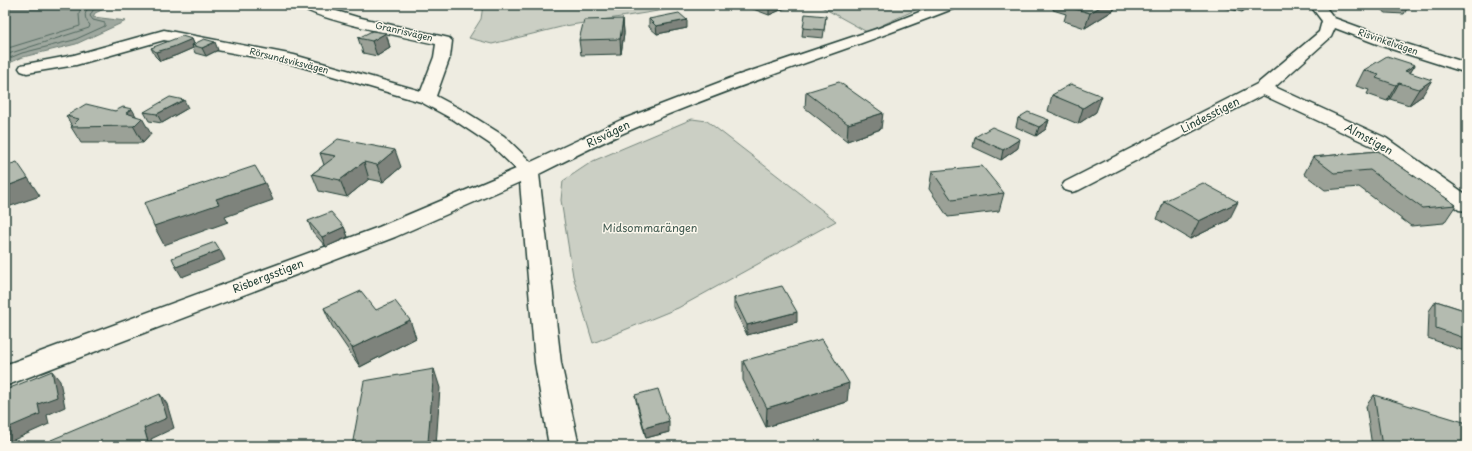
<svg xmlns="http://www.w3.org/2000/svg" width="1472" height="451" font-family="'Playpen Sans',sans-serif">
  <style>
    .green { fill: #cbcfc4; stroke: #75867c }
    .water { fill: #9fa89f; stroke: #6c7d74 }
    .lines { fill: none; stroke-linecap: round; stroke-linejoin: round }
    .shore { stroke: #52685f; stroke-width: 1 }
    .street-casing { stroke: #1f3d34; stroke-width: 3 }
    .street { fill: #fbf7ec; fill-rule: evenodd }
    .wall { fill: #9ba197; stroke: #1f3d34 }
    .shaded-wall { fill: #7e837b; stroke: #1f3d34 }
    .building { fill: #b4bbb0; stroke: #1f3d34 }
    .labels { text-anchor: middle; stroke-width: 3; stroke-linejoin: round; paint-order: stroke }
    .far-street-label { font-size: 9px; fill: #1f3d34; stroke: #fbf7ec }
    .street-label { font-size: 11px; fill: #1f3d34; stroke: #fbf7ec }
    .park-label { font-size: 11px; fill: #415a51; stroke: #fbf7ec }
  </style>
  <rect width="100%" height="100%" fill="#eeece1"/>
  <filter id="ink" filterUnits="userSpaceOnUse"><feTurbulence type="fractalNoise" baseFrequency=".025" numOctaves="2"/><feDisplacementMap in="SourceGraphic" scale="8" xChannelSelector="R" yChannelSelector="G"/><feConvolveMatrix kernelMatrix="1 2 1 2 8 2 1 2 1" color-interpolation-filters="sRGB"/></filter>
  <g filter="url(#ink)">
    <path class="green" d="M 483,5 L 695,5 L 565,26 L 492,44 L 469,38 L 481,19 Z
      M 818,5 L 926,5 L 867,32 Z
      M 692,119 L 707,121 L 836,221 L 678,308 L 593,343 L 573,276 L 561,200 L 563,181 L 593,161 Z"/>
    <path class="water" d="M 5,5 L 113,5 L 95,13 L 93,17 L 126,21 L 76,44 L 23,57 L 5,65 Z"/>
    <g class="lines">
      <path class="shore" d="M 5,49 L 80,26 L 79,14 L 82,5
        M 5,55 L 89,28 L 90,25 C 83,18 84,11 91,5
        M 5,60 L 22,53 L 74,40 L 105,26 L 105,23 L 93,20 L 90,16 L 93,10 L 104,5"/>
      <g class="street-casing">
        <path id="street" d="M 299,5 L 316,5 L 357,17 L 449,38 L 452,41 L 450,57 L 436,96 L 466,112 L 504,136 L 531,162 L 621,120 L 736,76 L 879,28 L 937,5 L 957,5 L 955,8 C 849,50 740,83 635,128 C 602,142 571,158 539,174 L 561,363 L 579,446 L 549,446 L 535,363 L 520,182 L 395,237 L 5,386 L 5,365 L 379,227 L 516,169 L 490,144 L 454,120 L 421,102 L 292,64 L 164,40 L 76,65 L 27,73 L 21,71 L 19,68 L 21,65 L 74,55 L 164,30 L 294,55 L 421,91 L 434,57 L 436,44 C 414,39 308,18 299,5 Z
          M 1310,5 L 1324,5 L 1334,18 L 1397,41 L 1467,63 L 1467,73 L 1385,47 L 1335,28 L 1331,37 L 1275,87 L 1386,138 L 1467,195 L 1467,211 L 1459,210 L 1372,146 L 1263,95 L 1079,190 L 1072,192 L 1065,190 L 1062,186 L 1065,182 L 1257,84 L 1319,32 L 1322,21 Z"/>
      </g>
      <use href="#street" class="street"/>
    </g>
    <path class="wall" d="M 748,5 L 792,5 L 769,15 L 748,7 Z
      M 1054,5 L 1115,5 L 1114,10 L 1085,28 L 1064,21 L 1066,14 L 1053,10 Z
      M 1214,5 L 1251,5 L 1242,12 Z
      M 1360,5 L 1409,5 L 1404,14 L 1386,13 L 1377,7 L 1362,7 Z
      M 826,16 L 823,38 L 802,36 L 803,28 Z
      M 623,19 L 624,33 L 621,54 L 581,55 L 579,40 Z
      M 649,19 L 687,28 L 657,34 L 649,27 Z
      M 386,33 L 390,48 L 377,56 L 363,53 L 358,38 Z
      M 192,39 L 194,44 L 218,50 L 206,56 L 195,53 L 193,48 L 177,55 L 160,61 L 155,56 L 151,48 Z
      M 1415,65 L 1410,73 L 1422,96 L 1409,105 L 1390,99 L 1387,101 L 1367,94 L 1369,90 L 1356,86 L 1364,70 Z
      M 806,92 L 881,129 L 847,141 L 805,108 Z
      M 1052,95 L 1096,112 L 1078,124 L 1048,111 Z
      M 188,108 L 162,123 L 149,121 L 144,112 Z
      M 115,111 L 136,116 L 151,134 L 143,143 L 81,143 L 71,127 L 72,126 L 66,116 Z
      M 1018,118 L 1049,120 L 1046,129 L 1036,136 L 1016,127 Z
      M 975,137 L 1018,148 L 1001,160 L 973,147 Z
      M 1378,151 L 1456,205 L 1444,223 L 1411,226 L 1359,187 L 1325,190 L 1304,174 L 1313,157 Z
      M 320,153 L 401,167 L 383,182 L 369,179 L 347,197 L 319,191 L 312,174 L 324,165 Z
      M 932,171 L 1004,193 L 999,211 L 948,217 L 929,189 Z
      M 1164,201 L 1229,220 L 1190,239 L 1157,219 Z
      M 308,221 L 344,227 L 348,237 L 326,247 L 312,231 Z
      M 734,298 L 797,322 L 747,335 L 734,308 Z
      M 1436,301 L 1467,311 L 1467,348 L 1464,351 L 1428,338 L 1429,311 Z
      M 324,308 L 376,310 L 416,338 L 360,367 L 332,326 Z
      M 743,361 L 847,402 L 766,427 L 743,380 Z
      M 635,395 L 669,432 L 646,438 L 637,405 Z
      M 1374,395 L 1467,446 L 1372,446 L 1366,406 Z"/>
    <path class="shaded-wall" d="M 769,5 L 792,5 L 769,15 Z
      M 1103,5 L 1115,5 L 1114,10 L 1085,28 L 1090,13 Z
      M 1245,5 L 1251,5 L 1242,12 Z
      M 623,19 L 624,33 L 621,54 L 620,39 Z
      M 687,20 L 687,28 L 657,34 L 656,26 Z
      M 386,33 L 390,48 L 377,56 L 372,41 Z
      M 192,39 L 195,46 L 192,45 L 193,48 L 177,55 L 160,61 L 156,52 Z
      M 215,42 L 218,50 L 206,56 L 202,48 Z
      M 1415,65 L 1406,80 L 1399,83 L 1390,99 L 1387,101 L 1396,85 L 1405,71 Z
      M 1432,80 L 1422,96 L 1409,105 L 1419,89 Z
      M 1102,96 L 1096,112 L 1078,124 L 1083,108 Z
      M 184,100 L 188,108 L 162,123 L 157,114 Z
      M 132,109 L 139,121 L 142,118 L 151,134 L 143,143 L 126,113 Z
      M 883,113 L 881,129 L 847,141 L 848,124 Z
      M 1049,120 L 1046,129 L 1036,136 L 1039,127 Z
      M 1020,139 L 1018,148 L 1001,160 L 1003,150 Z
      M 395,150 L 401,167 L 383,182 L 377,165 Z
      M 364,162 L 369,179 L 347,197 L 340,180 Z
      M 28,178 L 40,196 L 5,208 L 5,187 Z
      M 265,183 L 273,200 L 225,217 L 228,222 L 164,245 L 154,226 L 216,199 Z
      M 1238,202 L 1229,220 L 1190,239 L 1199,221 Z
      M 344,227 L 348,237 L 326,247 L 322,237 Z
      M 220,250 L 225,260 L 182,277 L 176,267 Z
      M 797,312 L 797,322 L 747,335 L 747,325 Z
      M 410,320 L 416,338 L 360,367 L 352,348 Z
      M 434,369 L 440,388 L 436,446 L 404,446 Z
      M 52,371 L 60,381 L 65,407 L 47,415 L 49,424 L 9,442 L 5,438 L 5,429 Z
      M 849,383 L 847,402 L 766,427 L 767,408 Z
      M 160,394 L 167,404 L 174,428 L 151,439 L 153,446 L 149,446 L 144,428 Z
      M 669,421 L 669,432 L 646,438 L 644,428 Z"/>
    <path class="building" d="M 1070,5 L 1103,5 L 1090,13 L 1068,7 Z
      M 679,13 L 687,20 L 656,26 L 649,19 Z
      M 805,14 L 826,16 L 824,30 L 803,28 Z
      M 623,19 L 620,39 L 579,40 L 584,20 Z
      M 372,31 L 386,33 L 372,41 L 358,38 Z
      M 182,36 L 192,39 L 173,47 L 156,52 L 151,48 Z
      M 204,39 L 215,42 L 202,48 L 192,45 Z
      M 1387,56 L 1415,65 L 1405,71 L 1432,80 L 1419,89 L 1399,83 L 1396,85 L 1376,78 L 1379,75 L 1364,70 Z
      M 839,82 L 883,113 L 848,124 L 806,92 Z
      M 1071,84 L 1102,96 L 1083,108 L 1052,95 Z
      M 170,97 L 184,100 L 157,114 L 144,112 Z
      M 86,104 L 115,111 L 123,107 L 132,109 L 126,113 L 142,118 L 134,126 L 71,127 L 79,119 L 66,116 Z
      M 1028,112 L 1049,120 L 1039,127 L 1018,118 Z
      M 992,127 L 1020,139 L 1003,150 L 975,137 Z
      M 338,139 L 395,150 L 377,165 L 364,162 L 340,180 L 312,174 L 336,156 L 320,153 Z
      M 1378,151 L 1456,205 L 1422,208 L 1370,170 L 1334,173 L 1313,157 Z
      M 17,162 L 28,178 L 5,187 L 5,166 Z
      M 255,166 L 265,183 L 216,199 L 219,204 L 154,226 L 144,203 Z
      M 982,166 L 1004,193 L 952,200 L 932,171 Z
      M 1203,183 L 1238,202 L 1199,221 L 1164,201 Z
      M 331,212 L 344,227 L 322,237 L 308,221 Z
      M 215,242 L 220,250 L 176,267 L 172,258 Z
      M 782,286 L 797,312 L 747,325 L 734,298 Z
      M 361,291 L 376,310 L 395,301 L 410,320 L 352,348 L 324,308 Z
      M 1436,301 L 1467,311 L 1467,339 L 1436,328 Z
      M 822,339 L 849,383 L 767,408 L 743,361 Z
      M 434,369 L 428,442 L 404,446 L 352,446 L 364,381 Z
      M 52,371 L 57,397 L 38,404 L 40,414 L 5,429 L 5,390 Z
      M 658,389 L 669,421 L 644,428 L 635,395 Z
      M 160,394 L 167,418 L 144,428 L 149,446 L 52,446 L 51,440 Z
      M 1374,395 L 1467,423 L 1467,446 L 1382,446 Z"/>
  </g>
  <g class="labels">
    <g class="far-street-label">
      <text transform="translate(404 32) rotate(13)" y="3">Granrisvägen</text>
      <text transform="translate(1388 42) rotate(19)" y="3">Risvinkelvägen</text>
      <text transform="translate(289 61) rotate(14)" y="3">Rörsundsviksvägen</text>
    </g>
    <g class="street-label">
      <text transform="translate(1210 115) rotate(-27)" y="4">Lindesstigen</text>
      <text transform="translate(608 134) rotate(-26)" y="4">Risvägen</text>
      <text transform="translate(1369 139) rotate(29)" y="4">Almstigen</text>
      <text transform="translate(268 276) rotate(-21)" y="4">Risbergsstigen</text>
    </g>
    <g class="park-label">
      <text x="650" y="232">Midsommarängen</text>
    </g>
  </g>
  <rect width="1472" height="451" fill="none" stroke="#fbf7ec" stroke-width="20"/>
  <rect x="10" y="10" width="1452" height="431" fill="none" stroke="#1f3d34" stroke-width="1.5" filter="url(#ink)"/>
</svg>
